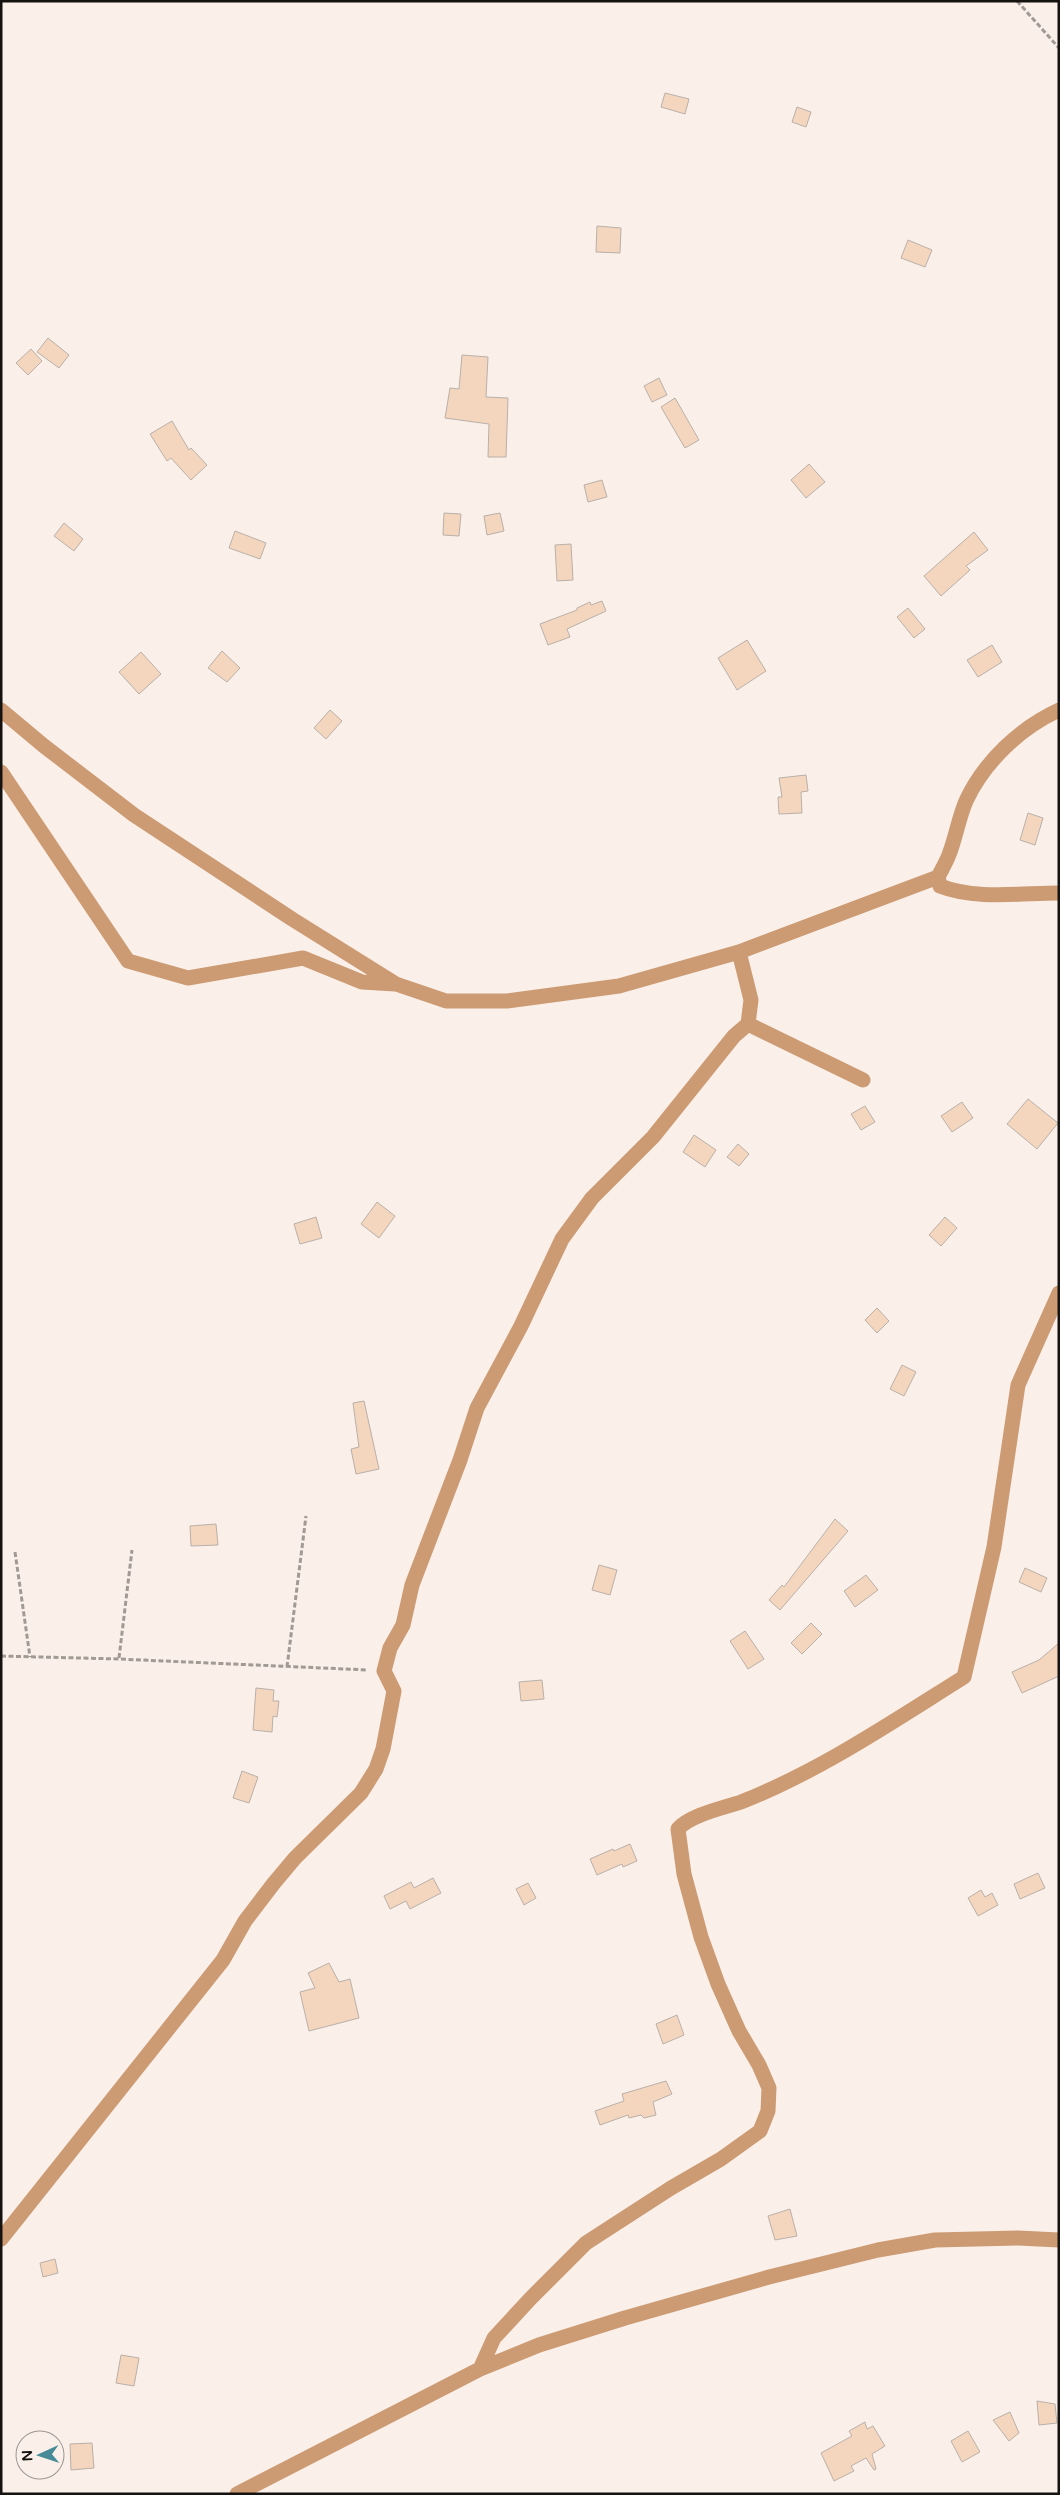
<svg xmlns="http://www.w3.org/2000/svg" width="1060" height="2495" font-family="'Varela Round',sans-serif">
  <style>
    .building { fill: #f4d6bf; stroke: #b9b0a9 }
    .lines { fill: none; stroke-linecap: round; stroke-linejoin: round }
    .path { stroke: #a09994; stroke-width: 3; stroke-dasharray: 5 2.5; stroke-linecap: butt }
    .minor { stroke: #cc9b74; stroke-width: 15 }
  </style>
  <rect width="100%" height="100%" fill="#faf0e9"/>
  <path class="building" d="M 665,93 L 689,99 L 685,114 L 661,107 Z
    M 797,107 L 811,112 L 806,127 L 792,122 Z
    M 597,226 L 621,228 L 620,253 L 596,252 Z
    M 908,240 L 932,250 L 925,267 L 901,258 Z
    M 48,338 L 69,355 L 59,368 L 37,352 Z
    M 31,349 L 42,361 L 28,375 L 16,363 Z
    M 462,355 L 488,357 L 486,397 L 508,398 L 506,457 L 488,457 L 489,424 L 445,418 L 450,388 L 459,389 Z
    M 659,378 L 667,395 L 652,402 L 644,386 Z
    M 675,398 L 699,440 L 685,448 L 661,407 Z
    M 172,421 L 189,450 L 191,448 L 207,465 L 191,480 L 171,458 L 167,461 L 150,434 Z
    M 809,464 L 825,482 L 806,498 L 791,480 Z
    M 602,480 L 607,497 L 588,502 L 584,485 Z
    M 444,513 L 461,514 L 459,536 L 443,535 Z
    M 500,513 L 504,531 L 487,535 L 484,516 Z
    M 64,523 L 83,539 L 74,551 L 54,536 Z
    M 235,531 L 266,543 L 260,559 L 229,548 Z
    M 974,532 L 988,550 L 966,566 L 970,570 L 941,596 L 924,576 Z
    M 571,544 L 573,580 L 557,581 L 555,545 Z
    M 602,601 L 606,611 L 567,629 L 570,637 L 548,645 L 540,624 L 577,610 L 577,608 L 590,602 L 591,605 Z
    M 908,608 L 925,629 L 914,638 L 897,617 Z
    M 747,640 L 766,671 L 737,690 L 718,658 Z
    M 992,645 L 1002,662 L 978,677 L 967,660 Z
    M 222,651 L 240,668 L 227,682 L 208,668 Z
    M 141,652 L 161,674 L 139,694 L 119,672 Z
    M 330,710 L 342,721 L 326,739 L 314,728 Z
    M 806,775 L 808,791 L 801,792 L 802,813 L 779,814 L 778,797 L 782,797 L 779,778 Z
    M 1028,813 L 1043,818 L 1035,845 L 1020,840 Z
    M 1028,1099 L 1058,1123 L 1037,1149 L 1007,1124 Z
    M 962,1102 L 973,1118 L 952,1132 L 941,1116 Z
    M 865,1106 L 875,1122 L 861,1130 L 851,1114 Z
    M 694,1135 L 716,1150 L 705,1167 L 683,1152 Z
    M 738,1144 L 749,1154 L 739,1166 L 727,1157 Z
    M 377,1202 L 395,1216 L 379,1238 L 361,1224 Z
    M 316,1217 L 322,1238 L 300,1244 L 294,1224 Z
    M 945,1217 L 957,1228 L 941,1246 L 929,1235 Z
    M 877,1308 L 889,1321 L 877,1333 L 865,1320 Z
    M 902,1365 L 916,1372 L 904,1396 L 890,1389 Z
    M 364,1401 L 379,1469 L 356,1474 L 351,1449 L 359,1447 L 353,1403 Z
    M 835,1519 L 848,1531 L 780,1610 L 769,1600 L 782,1585 L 784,1587 Z
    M 216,1524 L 218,1545 L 191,1546 L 190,1526 Z
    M 599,1565 L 617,1570 L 610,1595 L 592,1590 Z
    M 1025,1568 L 1047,1578 L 1041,1592 L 1019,1582 Z
    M 866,1575 L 878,1590 L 855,1607 L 844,1591 Z
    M 811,1623 L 822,1634 L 802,1654 L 791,1643 Z
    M 745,1631 L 764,1659 L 748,1669 L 730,1641 Z
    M 1059,1643 L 1059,1676 L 1022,1693 L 1012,1672 L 1039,1660 Z
    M 542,1680 L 544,1699 L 521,1701 L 519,1682 Z
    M 256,1688 L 274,1690 L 273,1701 L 279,1701 L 277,1717 L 273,1716 L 272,1732 L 253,1730 Z
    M 242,1771 L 258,1777 L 249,1803 L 233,1798 Z
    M 630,1844 L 637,1861 L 623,1867 L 622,1864 L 597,1875 L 590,1859 L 613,1849 L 614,1851 Z
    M 1038,1873 L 1045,1888 L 1020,1899 L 1014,1884 Z
    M 433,1878 L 441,1893 L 410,1909 L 406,1901 L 390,1909 L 384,1896 L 411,1882 L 414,1888 Z
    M 528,1883 L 536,1898 L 524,1905 L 516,1889 Z
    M 981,1890 L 985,1897 L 992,1893 L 998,1905 L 978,1916 L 968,1898 Z
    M 329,1963 L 339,1982 L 350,1979 L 359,2018 L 309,2031 L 300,1992 L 315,1988 L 308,1973 Z
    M 677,2015 L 684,2035 L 663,2044 L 656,2024 Z
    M 666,2081 L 672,2094 L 653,2102 L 656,2115 L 644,2118 L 641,2115 L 629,2118 L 628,2115 L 600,2125 L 595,2111 L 624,2101 L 622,2094 Z
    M 790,2209 L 797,2236 L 775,2240 L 768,2216 Z
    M 55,2259 L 58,2273 L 43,2277 L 40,2263 Z
    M 121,2355 L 139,2358 L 134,2386 L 116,2383 Z
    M 1037,2401 L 1055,2404 L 1057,2423 L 1039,2425 Z
    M 1010,2412 L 1019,2433 L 1009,2441 L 993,2420 Z
    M 865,2422 L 867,2429 L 873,2426 L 885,2446 L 872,2454 L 876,2469 L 874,2470 L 866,2458 L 851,2466 L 854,2471 L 834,2481 L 821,2453 L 852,2436 L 849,2431 Z
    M 968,2431 L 980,2452 L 962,2462 L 951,2441 Z
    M 92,2443 L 94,2468 L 71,2470 L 70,2444 Z"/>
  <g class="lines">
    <path class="path" d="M 1017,1 L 1059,48
      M 15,1552 L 30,1657
      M 1,1656 L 119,1659 L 368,1670
      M 119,1658 L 132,1550
      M 287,1667 L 306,1516"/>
    <path class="minor" d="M 1,710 L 44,746 L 134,815 L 292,919 L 396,984 L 446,1001 L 507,1001 L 619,986 L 739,952
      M 1,772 L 128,961 L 188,978 L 303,958 L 362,982 L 395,984
      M 938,877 L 940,886 C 975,900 1022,893 1059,893
      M 748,1024 L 863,1080
      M 1,2239 L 223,1960 L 245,1921 L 274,1883 L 295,1858 L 361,1793 L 376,1769 L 383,1749 L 394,1691 L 384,1671 L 390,1648 L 403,1625 L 412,1585 L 460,1460 L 477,1408 L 521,1326 L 562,1239 L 592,1198 L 653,1137 L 734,1036 L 748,1024 L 751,1000 L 739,952 L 938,877 C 942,869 947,861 950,852 C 956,836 959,817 966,801 C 984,762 1020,728 1059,710
      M 480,2369 L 494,2338 L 531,2298 L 586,2243 L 671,2188 L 721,2159 L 760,2131 L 768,2111 L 769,2088 L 759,2065 L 739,2031 L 718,1984 L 701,1937 L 684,1874 L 678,1829 C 690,1815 723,1808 741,1802 C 820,1771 892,1722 964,1677 L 994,1547 L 1018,1385 L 1059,1293
      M 237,2494 L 480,2369 L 539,2345 L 625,2318 L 769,2277 L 878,2250 L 935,2240 L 1018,2238 L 1059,2240"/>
  </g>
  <rect width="1060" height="2495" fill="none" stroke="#151210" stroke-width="5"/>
  <g transform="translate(40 2455) rotate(267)"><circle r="24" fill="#faf0e9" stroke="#9e9792"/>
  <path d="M0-4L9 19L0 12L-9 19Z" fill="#468b97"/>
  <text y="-8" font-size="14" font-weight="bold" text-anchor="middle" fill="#151210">N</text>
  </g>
</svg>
